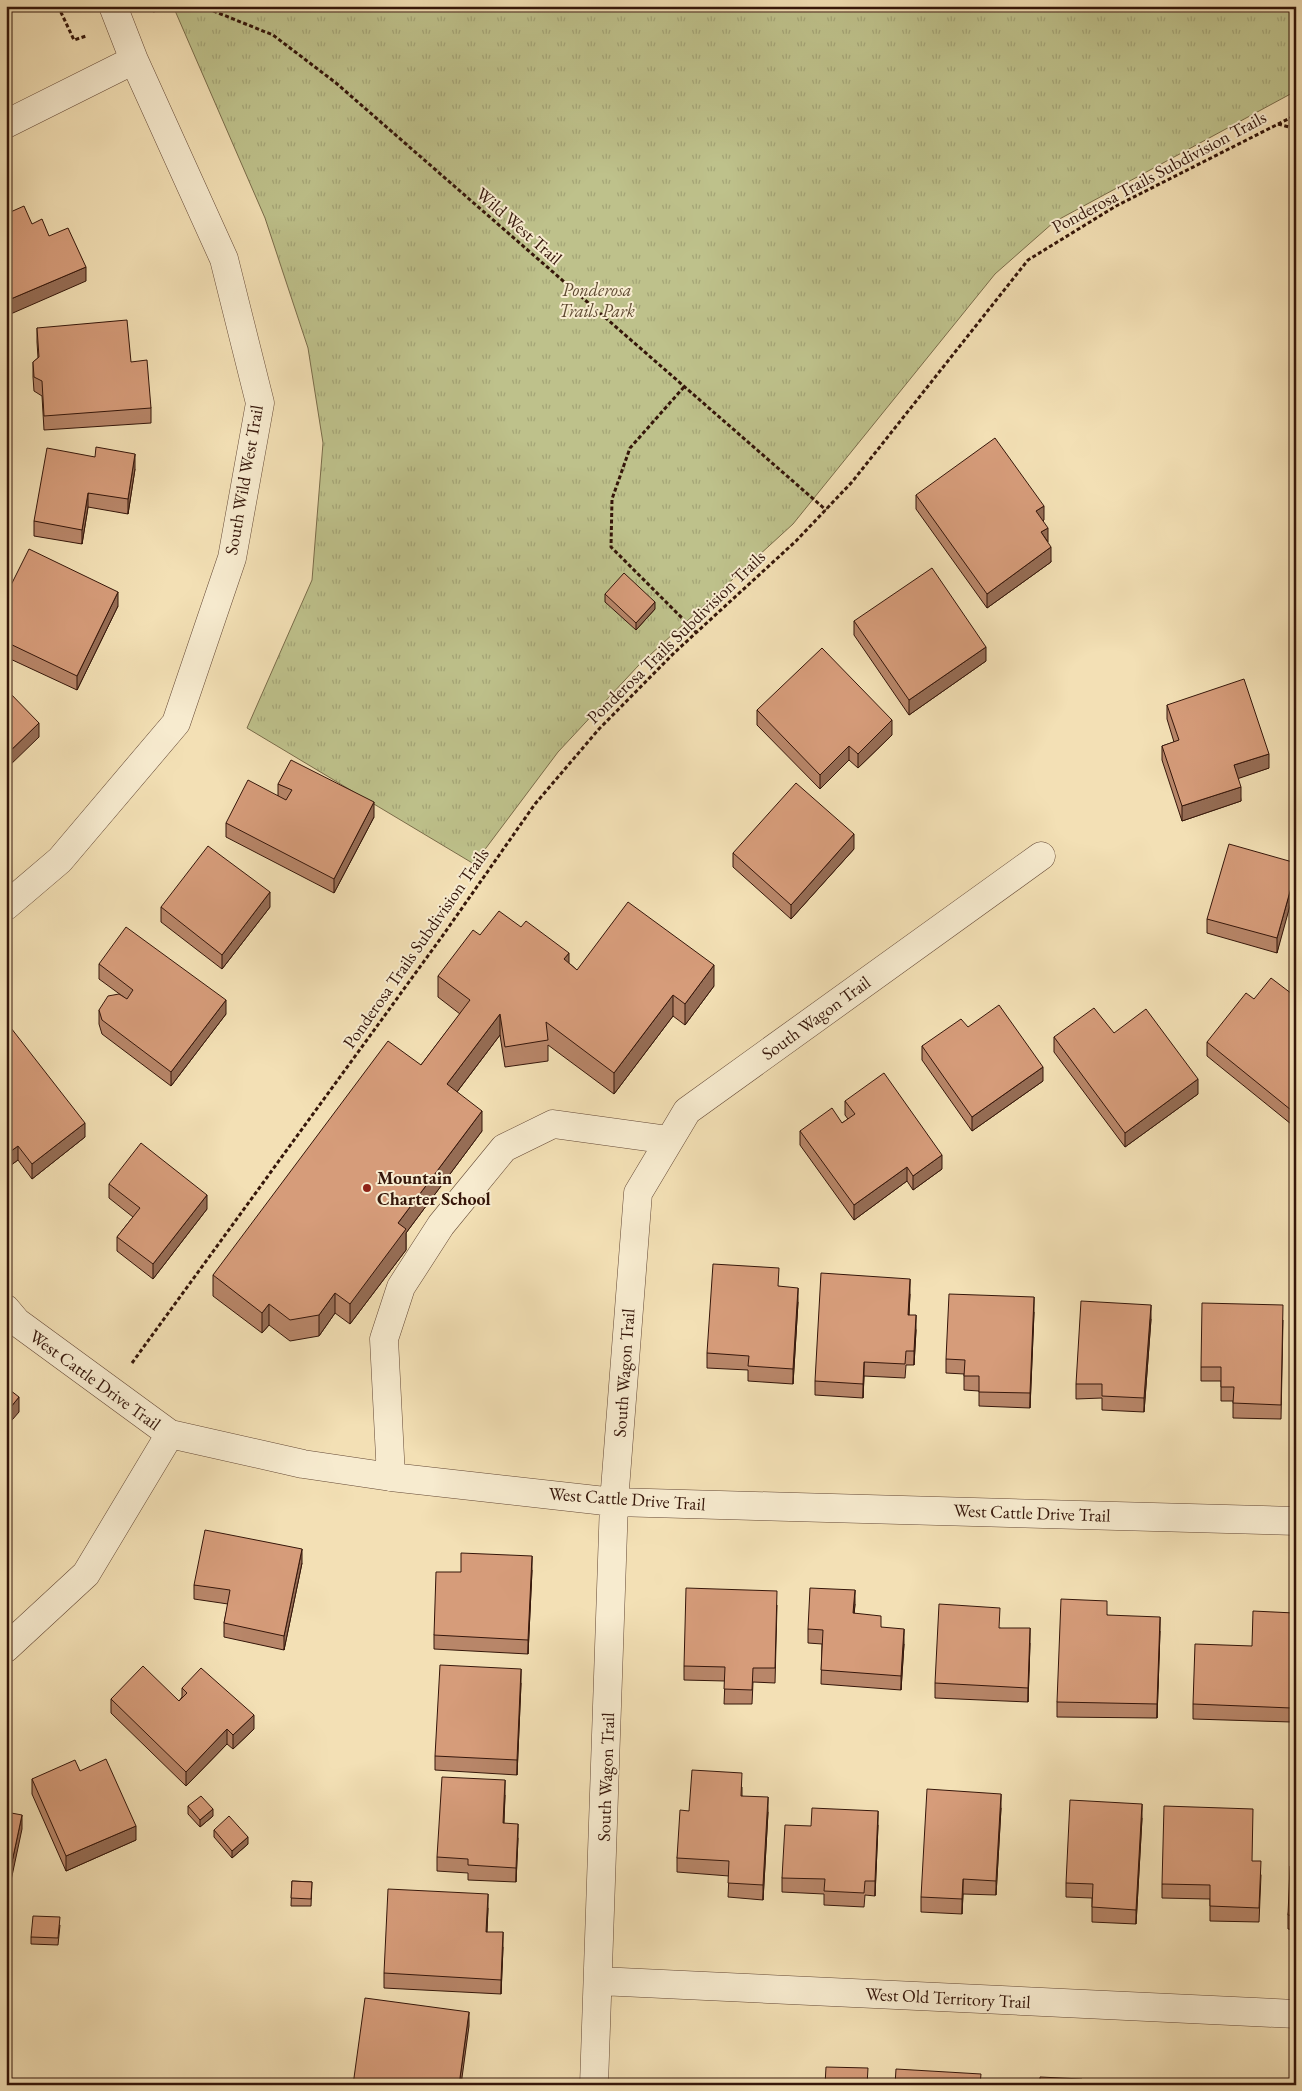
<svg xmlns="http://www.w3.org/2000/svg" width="1302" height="2091" font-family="'EB Garamond',serif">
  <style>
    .grass { fill: url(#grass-tufts); stroke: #7a6c4a }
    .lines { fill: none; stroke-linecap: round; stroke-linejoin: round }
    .minor-casing { stroke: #644835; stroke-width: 29 }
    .path { stroke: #35160a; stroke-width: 3; stroke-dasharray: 4 2.5; stroke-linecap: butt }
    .minor { stroke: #f7ebcf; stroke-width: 28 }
    .wall { fill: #b88669; stroke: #35160a }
    .shaded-wall { fill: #966d55; stroke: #35160a }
    .building { fill: #d69c7a; stroke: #35160a }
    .poi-dot { fill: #8f2418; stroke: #f7ebcf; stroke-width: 2 }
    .labels { text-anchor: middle; stroke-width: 4; stroke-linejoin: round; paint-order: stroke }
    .street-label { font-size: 18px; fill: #35160a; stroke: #f7ebcf }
    .park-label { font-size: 18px; font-style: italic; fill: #5e4931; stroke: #f7ebcf }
    .poi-label { font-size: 18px; font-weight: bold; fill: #35160a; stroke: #f7ebcf; text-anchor: start }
  </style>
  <defs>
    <pattern id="grass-tufts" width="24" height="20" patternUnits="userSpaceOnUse" patternTransform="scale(1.25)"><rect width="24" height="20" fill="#bec18b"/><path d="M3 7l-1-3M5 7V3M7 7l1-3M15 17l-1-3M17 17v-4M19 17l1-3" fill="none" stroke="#a4a577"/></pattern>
  </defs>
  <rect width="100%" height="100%" fill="#f3e0b5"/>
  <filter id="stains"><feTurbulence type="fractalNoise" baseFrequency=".004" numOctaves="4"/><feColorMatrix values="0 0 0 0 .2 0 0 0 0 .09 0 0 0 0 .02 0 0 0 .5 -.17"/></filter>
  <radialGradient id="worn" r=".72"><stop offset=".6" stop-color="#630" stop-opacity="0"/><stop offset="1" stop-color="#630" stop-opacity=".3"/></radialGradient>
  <path class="grass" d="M 173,6 L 1296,6 L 1296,91 L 1054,222 L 995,274 L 793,524 L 638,666 L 558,752 L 474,864 L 247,728 L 312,580 L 323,443 L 308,348 L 265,218 Z"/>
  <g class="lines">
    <g class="minor-casing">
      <path id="minor" d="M 6,124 L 134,60
        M 6,906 L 60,860 L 176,723 L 232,558 L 260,403 L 224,259 L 134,60 L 113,6
        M 6,1309 L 17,1322 L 170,1434 L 303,1464 L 391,1477 L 614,1502 L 1296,1521
        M 391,1477 L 384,1339 L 401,1287 L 441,1225 L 504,1148 L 553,1124 L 669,1140
        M 6,1648 L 86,1574 L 170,1434
        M 599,1981 L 1296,2014
        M 594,2085 L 614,1502 L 638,1193 L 687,1111 L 1041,856"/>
    </g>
    <path class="path" d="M 58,6 L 74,40 L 86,36
      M 201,6 L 273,35 L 336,83 L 826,510
      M 153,11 L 174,6
      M 1278,124 L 1296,129
      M 684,387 L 630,448 L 612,499 L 611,547 L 697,633
      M 132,1363 L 441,938 L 535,804 L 599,729 L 674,653 L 796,541 L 852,482 L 1028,260 L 1116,206 L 1296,115"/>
    <use href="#minor" class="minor"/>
  </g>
  <path class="wall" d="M 37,328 L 131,362 L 151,408 L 151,423 L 44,430 L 42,396 L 34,391 L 33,377 L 33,362 L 38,358 L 37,342 Z
    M 135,469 L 128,514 L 88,507 L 82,544 L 34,536 L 34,521 Z
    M 916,495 L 1044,520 L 1043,521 L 1051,562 L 987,608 L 916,509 Z
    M 605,594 L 655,609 L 636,630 L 605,602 Z
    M 6,595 L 118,606 L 77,690 L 6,657 Z
    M 854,621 L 986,661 L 909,715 L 854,635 Z
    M 1167,705 L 1269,768 L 1238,778 L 1241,801 L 1182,821 L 1162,760 L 1162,746 L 1174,742 L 1167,719 Z
    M 757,710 L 892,735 L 858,768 L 849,760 L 820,789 L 757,725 Z
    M 278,784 L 374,817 L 334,893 L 226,837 L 226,823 L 278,796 Z
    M 854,849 L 791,919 L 733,867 L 733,853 Z
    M 1296,863 L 1277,953 L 1207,933 L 1207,919 Z
    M 161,907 L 270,907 L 222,969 L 161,922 Z
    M 480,935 L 569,963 L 577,970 L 714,986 L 685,1025 L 673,1016 L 614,1094 L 548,1045 L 548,1061 L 505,1067 L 500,1035 L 457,1092 L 482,1131 L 406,1233 L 406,1250 L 350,1324 L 335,1313 L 319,1336 L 290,1341 L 269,1325 L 262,1333 L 213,1296 L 213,1275 L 421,1065 L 460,1014 L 438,997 L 438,976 Z
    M 99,964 L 226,1014 L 171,1086 L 102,1034 L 99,1024 L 99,1010 L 125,998 L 99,979 Z
    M 1296,997 L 1296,1128 L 1207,1056 L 1207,1042 L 1254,999 Z
    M 968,1027 L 1043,1081 L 972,1131 L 922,1060 L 922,1046 Z
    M 6,1032 L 85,1137 L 32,1179 L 18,1160 L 7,1168 L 6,1168 Z
    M 1114,1033 L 1198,1094 L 1125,1147 L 1054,1052 L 1054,1037 Z
    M 845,1101 L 942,1169 L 913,1190 L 907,1181 L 854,1220 L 800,1145 L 800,1131 L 842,1123 L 848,1119 L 845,1115 Z
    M 109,1184 L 207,1209 L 153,1279 L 117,1251 L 117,1237 L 133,1217 L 109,1198 Z
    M 779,1286 L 798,1302 L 793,1384 L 748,1381 L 748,1370 L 707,1368 L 707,1353 Z
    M 910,1294 L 909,1315 L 916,1330 L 914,1365 L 906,1365 L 905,1378 L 864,1376 L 863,1398 L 815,1395 L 815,1381 Z
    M 1034,1312 L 1030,1408 L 979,1406 L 979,1391 L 964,1390 L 964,1374 L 946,1373 L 946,1359 Z
    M 1151,1319 L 1144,1412 L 1102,1410 L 1102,1398 L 1076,1399 L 1076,1384 Z
    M 1283,1320 L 1281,1419 L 1233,1418 L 1233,1401 L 1221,1401 L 1221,1381 L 1201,1381 L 1201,1367 Z
    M 302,1563 L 284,1650 L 224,1637 L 224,1623 L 228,1604 L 194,1599 L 194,1585 Z
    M 532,1570 L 528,1654 L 434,1649 L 434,1635 L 461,1572 Z
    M 855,1604 L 854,1613 L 881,1627 L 904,1644 L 901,1690 L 821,1684 L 822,1644 L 808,1643 L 808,1629 Z
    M 777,1605 L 775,1683 L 753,1682 L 752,1704 L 724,1704 L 725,1681 L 684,1680 L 684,1666 Z
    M 1107,1615 L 1160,1631 L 1157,1718 L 1057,1717 L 1057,1702 Z
    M 1294,1627 L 1291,1722 L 1193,1719 L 1193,1704 L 1252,1646 Z
    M 1000,1628 L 1030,1643 L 1028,1702 L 935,1698 L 935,1683 Z
    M 521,1683 L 517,1775 L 435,1770 L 435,1756 Z
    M 182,1688 L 254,1729 L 233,1749 L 227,1744 L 186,1786 L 111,1713 L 111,1699 L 179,1701 L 182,1697 Z
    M 80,1771 L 136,1840 L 66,1871 L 32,1794 L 32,1779 Z
    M 742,1787 L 742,1796 L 768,1812 L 763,1900 L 728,1897 L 729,1876 L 677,1872 L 677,1858 L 689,1811 Z
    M 505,1795 L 504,1823 L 518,1838 L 516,1882 L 468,1880 L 468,1873 L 437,1871 L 437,1857 Z
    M 188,1806 L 213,1816 L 200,1827 L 188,1814 Z
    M 1001,1808 L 996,1895 L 963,1894 L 962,1914 L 921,1912 L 921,1897 Z
    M 1142,1818 L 1136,1924 L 1092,1922 L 1092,1898 L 1066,1897 L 1066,1883 Z
    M 878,1825 L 875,1896 L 865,1895 L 864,1907 L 824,1905 L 824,1894 L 782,1892 L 782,1878 L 811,1826 Z
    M 214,1830 L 248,1844 L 232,1858 L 214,1837 Z
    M 1252,1861 L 1261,1875 L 1259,1922 L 1210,1921 L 1210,1899 L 1162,1898 L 1162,1884 Z
    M 1296,1866 L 1296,1930 L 1288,1929 L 1288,1915 Z
    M 292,1881 L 312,1882 L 311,1906 L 291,1906 Z
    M 488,1908 L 487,1932 L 503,1947 L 501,1994 L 384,1988 L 384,1973 Z
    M 60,1925 L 58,1945 L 31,1944 L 31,1937 Z"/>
  <path class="shaded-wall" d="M 86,267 L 86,281 L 6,316 L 6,301 Z
    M 135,454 L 135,469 L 128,514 L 128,499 Z
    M 88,493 L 88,507 L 82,544 L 82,530 Z
    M 1044,506 L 1044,520 L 1036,526 L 1036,511 Z
    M 1048,528 L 1048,542 L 1041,532 Z
    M 1051,547 L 1051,562 L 987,608 L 987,594 Z
    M 118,592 L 118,606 L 77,690 L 77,676 Z
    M 655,602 L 655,609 L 636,630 L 636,623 Z
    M 986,647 L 986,661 L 909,715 L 909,700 Z
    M 892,720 L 892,735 L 858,768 L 858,754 Z
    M 39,723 L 39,737 L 6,769 L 6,755 Z
    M 849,746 L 849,760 L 820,789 L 820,775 Z
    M 1269,754 L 1269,768 L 1234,780 L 1234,765 Z
    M 1241,787 L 1241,801 L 1182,821 L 1182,806 Z
    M 374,802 L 374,817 L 334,893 L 334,879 Z
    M 854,834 L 854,849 L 791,919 L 791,905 Z
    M 1296,870 L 1296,884 L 1277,953 L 1277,938 Z
    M 270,892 L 270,907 L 222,969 L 222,955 Z
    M 569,953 L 569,974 L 564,959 Z
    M 714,965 L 714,986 L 685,1025 L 685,1004 Z
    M 673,995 L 673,1016 L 614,1094 L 614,1073 Z
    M 226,1000 L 226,1014 L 171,1086 L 171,1072 Z
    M 500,1014 L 500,1035 L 447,1105 L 447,1084 Z
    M 1043,1067 L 1043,1081 L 972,1131 L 972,1117 Z
    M 1198,1079 L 1198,1094 L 1125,1147 L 1125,1133 Z
    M 482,1111 L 482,1131 L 406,1233 L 406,1250 L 350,1324 L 350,1304 L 398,1223 Z
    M 85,1123 L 85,1137 L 32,1179 L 32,1164 Z
    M 18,1146 L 18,1160 L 7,1168 L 7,1154 Z
    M 942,1155 L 942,1169 L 913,1190 L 913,1176 Z
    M 907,1167 L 907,1181 L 854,1220 L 854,1205 Z
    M 207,1195 L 207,1209 L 153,1279 L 153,1264 Z
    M 910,1279 L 910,1294 L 908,1329 L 908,1315 Z
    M 798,1288 L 798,1302 L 793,1384 L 793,1369 Z
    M 335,1293 L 335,1313 L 319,1336 L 319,1315 Z
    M 1034,1297 L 1034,1312 L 1030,1408 L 1030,1393 Z
    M 269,1304 L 269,1325 L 262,1333 L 262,1313 Z
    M 1151,1305 L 1151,1319 L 1144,1412 L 1144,1398 Z
    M 916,1315 L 916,1330 L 914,1365 L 914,1351 Z
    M 864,1362 L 864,1376 L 863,1398 L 863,1384 Z
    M 19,1397 L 19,1412 L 6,1427 L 6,1413 Z
    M 11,1450 L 11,1465 L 6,1471 L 6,1457 Z
    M 302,1549 L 302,1563 L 284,1650 L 284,1636 Z
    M 532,1556 L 532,1570 L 528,1654 L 528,1640 Z
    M 855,1590 L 855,1604 L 853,1628 L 853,1613 Z
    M 1294,1613 L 1294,1627 L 1291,1722 L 1291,1708 Z
    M 1160,1617 L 1160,1631 L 1157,1718 L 1157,1704 Z
    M 1030,1628 L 1030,1643 L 1028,1702 L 1028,1688 Z
    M 904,1629 L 904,1644 L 901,1690 L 901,1676 Z
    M 521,1669 L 521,1683 L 517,1775 L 517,1760 Z
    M 254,1715 L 254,1729 L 233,1749 L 233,1735 Z
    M 227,1729 L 227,1744 L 186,1786 L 186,1772 Z
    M 505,1780 L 505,1795 L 503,1837 L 503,1823 Z
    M 1001,1794 L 1001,1808 L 996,1895 L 996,1881 Z
    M 768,1797 L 768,1812 L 763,1900 L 763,1885 Z
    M 1142,1804 L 1142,1818 L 1136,1924 L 1136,1910 Z
    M 213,1809 L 213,1816 L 200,1827 L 200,1820 Z
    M 878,1811 L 878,1825 L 875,1896 L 875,1881 Z
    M 22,1815 L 22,1829 L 6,1904 L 6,1890 Z
    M 518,1824 L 518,1838 L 516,1882 L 516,1868 Z
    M 136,1826 L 136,1840 L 66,1871 L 66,1856 Z
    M 248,1837 L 248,1844 L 232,1858 L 232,1851 Z
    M 963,1879 L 963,1894 L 962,1914 L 962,1899 Z
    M 488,1894 L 488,1908 L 486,1946 L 486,1932 Z
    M 503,1932 L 503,1947 L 501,1994 L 501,1980 Z
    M 469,2012 L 469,2026 L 461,2085 L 459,2085 Z"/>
  <path class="building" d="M 24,206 L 32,224 L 42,219 L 49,236 L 68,228 L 86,267 L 6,301 L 6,214 Z
    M 127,320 L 131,362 L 147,360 L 151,408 L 44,416 L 42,381 L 34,377 L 33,362 L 39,357 L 37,328 Z
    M 995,438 L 1044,506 L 1036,511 L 1048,528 L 1041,532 L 1051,547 L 987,594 L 916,495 Z
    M 96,447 L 135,454 L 128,499 L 88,493 L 82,530 L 34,521 L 47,448 L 95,457 Z
    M 29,549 L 118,592 L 77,676 L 6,642 L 6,595 Z
    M 932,568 L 986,647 L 909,700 L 854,621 Z
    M 624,573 L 655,602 L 636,623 L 605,594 Z
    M 822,648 L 892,720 L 858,754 L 849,746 L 820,775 L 757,710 Z
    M 1244,679 L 1269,754 L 1234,765 L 1241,787 L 1182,806 L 1162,746 L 1179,740 L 1167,705 Z
    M 6,689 L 39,723 L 6,755 Z
    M 291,760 L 374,802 L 334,879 L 226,823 L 248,780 L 286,800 L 292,790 L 278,784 Z
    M 796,783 L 854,834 L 791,905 L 733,853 Z
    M 1229,844 L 1296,863 L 1296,870 L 1277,938 L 1207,919 Z
    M 208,846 L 270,892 L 222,955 L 161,907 Z
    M 628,902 L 714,965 L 685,1004 L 673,995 L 614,1073 L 546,1022 L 548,1040 L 505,1047 L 500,1014 L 447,1084 L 482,1111 L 398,1223 L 406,1229 L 350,1304 L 335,1293 L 319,1315 L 290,1320 L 269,1304 L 262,1313 L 213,1275 L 388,1041 L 421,1065 L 470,1000 L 438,976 L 473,930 L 480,935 L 499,911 L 521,927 L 526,921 L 569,953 L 564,959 L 577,970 Z
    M 126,927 L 226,1000 L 171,1072 L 102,1020 L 99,1010 L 108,996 L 119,994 L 127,999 L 133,990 L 99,964 Z
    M 1271,978 L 1296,997 L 1296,1114 L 1207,1042 L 1246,993 L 1254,999 Z
    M 999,1005 L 1043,1067 L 972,1117 L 922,1046 L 961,1019 L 968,1027 Z
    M 1094,1008 L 1114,1033 L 1146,1009 L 1198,1079 L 1125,1133 L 1054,1037 Z
    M 11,1028 L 85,1123 L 32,1164 L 18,1146 L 7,1154 L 6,1153 L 6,1032 Z
    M 884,1073 L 942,1155 L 913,1176 L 907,1167 L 854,1205 L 800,1131 L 832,1108 L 842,1123 L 855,1114 L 845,1101 Z
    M 141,1143 L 207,1195 L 153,1264 L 117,1237 L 140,1208 L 109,1184 Z
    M 713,1264 L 779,1268 L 778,1286 L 798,1288 L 793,1369 L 748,1366 L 749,1356 L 707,1353 Z
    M 821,1273 L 910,1279 L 908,1315 L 916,1315 L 914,1351 L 906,1351 L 905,1364 L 864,1362 L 863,1384 L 815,1381 Z
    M 949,1294 L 1034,1297 L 1030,1393 L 979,1392 L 979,1376 L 964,1376 L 965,1360 L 946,1359 Z
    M 1081,1301 L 1151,1305 L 1144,1398 L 1102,1396 L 1102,1384 L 1076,1384 Z
    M 1202,1303 L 1283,1305 L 1281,1405 L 1233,1403 L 1234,1387 L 1221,1387 L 1221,1367 L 1201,1367 Z
    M 6,1387 L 19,1397 L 6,1413 Z
    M 6,1446 L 11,1450 L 6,1457 Z
    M 205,1530 L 302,1549 L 284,1636 L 224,1623 L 230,1590 L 194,1585 Z
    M 461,1553 L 532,1556 L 528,1640 L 434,1635 L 436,1572 L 461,1572 Z
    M 686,1588 L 777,1591 L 775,1668 L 753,1668 L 752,1690 L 724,1689 L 725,1667 L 684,1666 Z
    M 810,1588 L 855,1590 L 853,1613 L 881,1616 L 881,1627 L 904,1629 L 901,1676 L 821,1670 L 823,1630 L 808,1629 Z
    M 1061,1599 L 1107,1601 L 1107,1615 L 1160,1617 L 1157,1704 L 1057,1702 Z
    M 939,1604 L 1000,1608 L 999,1628 L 1030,1628 L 1028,1688 L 935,1683 Z
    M 1253,1611 L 1294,1613 L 1291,1708 L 1193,1704 L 1195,1644 L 1252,1646 Z
    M 440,1665 L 521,1669 L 517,1760 L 435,1756 Z
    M 143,1666 L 179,1701 L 187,1693 L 182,1688 L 201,1668 L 254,1715 L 233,1735 L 227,1729 L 186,1772 L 111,1699 Z
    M 106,1759 L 136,1826 L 66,1856 L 32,1779 L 75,1760 L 80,1771 Z
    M 692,1770 L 742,1773 L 741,1796 L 768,1797 L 763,1885 L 728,1883 L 729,1861 L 677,1858 L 680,1810 L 689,1811 Z
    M 442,1777 L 505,1780 L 503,1823 L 518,1824 L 516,1868 L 468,1865 L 468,1859 L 437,1857 Z
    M 927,1789 L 1001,1794 L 996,1881 L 963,1879 L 962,1899 L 921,1897 Z
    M 201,1796 L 213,1809 L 200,1820 L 188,1806 Z
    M 1070,1800 L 1142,1804 L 1136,1910 L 1092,1907 L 1093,1884 L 1066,1883 Z
    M 1164,1806 L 1253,1809 L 1252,1861 L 1261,1861 L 1259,1908 L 1210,1906 L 1210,1885 L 1162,1884 Z
    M 812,1808 L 878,1811 L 875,1881 L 865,1881 L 864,1893 L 824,1891 L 825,1879 L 782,1878 L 785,1825 L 811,1826 Z
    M 6,1812 L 22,1815 L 6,1890 Z
    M 229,1816 L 248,1837 L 232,1851 L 214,1830 Z
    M 1290,1866 L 1296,1866 L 1296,1916 L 1288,1915 Z
    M 292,1881 L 312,1882 L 311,1899 L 291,1898 Z
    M 388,1889 L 488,1894 L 486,1932 L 503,1932 L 501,1980 L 384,1973 Z
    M 33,1916 L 60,1917 L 58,1938 L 31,1937 Z
    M 365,1998 L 469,2012 L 459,2085 L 353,2085 Z
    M 826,2067 L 868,2068 L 867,2085 L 825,2085 Z
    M 896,2069 L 981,2074 L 980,2085 L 895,2085 Z
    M 1040,2077 L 1082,2079 L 1082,2085 L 1040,2085 Z
    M 788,2084 L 811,2085 L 788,2085 Z"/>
  <circle class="poi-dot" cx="367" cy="1188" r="5"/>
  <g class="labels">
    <g class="street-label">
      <text transform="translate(1159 172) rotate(-28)" y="6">Ponderosa Trails Subdivision Trails</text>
      <text transform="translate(519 226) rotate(41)" y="6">Wild West Trail</text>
      <text transform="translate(244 480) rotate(-80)" y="6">South Wild West Trail</text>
      <text transform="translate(676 637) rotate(-44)" y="6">Ponderosa Trails Subdivision Trails</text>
      <text transform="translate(416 948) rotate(-55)" y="6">Ponderosa Trails Subdivision Trails</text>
      <text transform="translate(816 1018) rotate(-36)" y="6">South Wagon Trail</text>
      <text transform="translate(624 1373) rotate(-86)" y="6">South Wagon Trail</text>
      <text transform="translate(95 1380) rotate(36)" y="6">West Cattle Drive Trail</text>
      <text transform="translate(627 1499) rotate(4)" y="6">West Cattle Drive Trail</text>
      <text transform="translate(1032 1513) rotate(2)" y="6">West Cattle Drive Trail</text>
      <text transform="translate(606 1777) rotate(-88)" y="6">South Wagon Trail</text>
      <text transform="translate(948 1998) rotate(3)" y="6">West Old Territory Trail</text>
    </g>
    <g class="park-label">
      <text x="597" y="296">Ponderosa<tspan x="597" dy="21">Trails Park</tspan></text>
    </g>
    <g class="poi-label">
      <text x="377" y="1184">Mountain<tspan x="377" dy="21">Charter School</tspan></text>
    </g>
  </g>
  <rect width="1302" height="2091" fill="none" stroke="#f3e0b5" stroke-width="25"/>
  <rect x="8" y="8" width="1287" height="2076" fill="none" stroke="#35160a" stroke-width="2.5"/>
  <rect x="12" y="12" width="1277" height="2066" fill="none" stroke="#35160a"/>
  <rect width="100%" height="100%" filter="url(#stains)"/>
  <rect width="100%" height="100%" fill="url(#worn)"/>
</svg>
